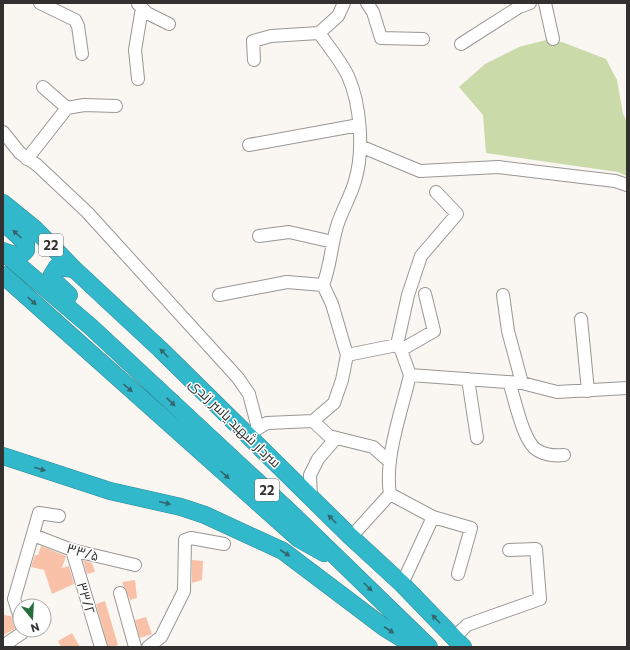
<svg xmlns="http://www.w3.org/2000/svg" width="630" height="650" font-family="Commissioner,Cairo,sans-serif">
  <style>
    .green { fill: #cadaa9 }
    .building { fill: #f9c2a8 }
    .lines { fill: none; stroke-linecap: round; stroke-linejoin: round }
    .minor-casing { stroke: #999794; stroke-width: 14 }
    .highway-casing { stroke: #318995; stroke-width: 18 }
    .minor { stroke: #fff; stroke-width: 12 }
    .highway { stroke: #31b9cb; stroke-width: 17 }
    .oneway { fill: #32676e }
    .labels { text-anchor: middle; stroke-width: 3; stroke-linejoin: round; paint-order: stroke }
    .shield { fill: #fff; stroke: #706f6e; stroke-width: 1 }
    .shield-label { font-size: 13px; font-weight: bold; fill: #323130 }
    .street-label { font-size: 14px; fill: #323130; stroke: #fff }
  </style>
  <rect width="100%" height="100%" fill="#faf7f3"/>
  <path class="green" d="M 546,40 L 562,42 L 606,59 L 617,80 L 623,114 L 627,122 L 627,176 L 618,172 L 486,153 L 483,115 L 459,87 L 485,64 L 519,47 Z"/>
  <path class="building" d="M 41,546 L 66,556 L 62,568 L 69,566 L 74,584 L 52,594 L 44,570 L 31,567 L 35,555 L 38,555 Z
    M 83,560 L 92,563 L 95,572 L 87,574 Z
    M 192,560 L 203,561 L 202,580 L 192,583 Z
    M 135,580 L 137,598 L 130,600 L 122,582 Z
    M 105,601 L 118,645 L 113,647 L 108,647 L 96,604 Z
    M 3,615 L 11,616 L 17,624 L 15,629 L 3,635 Z
    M 146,617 L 152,634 L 140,638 L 135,620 Z
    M 72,633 L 80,647 L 61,647 L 58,641 Z"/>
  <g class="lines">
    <g class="minor-casing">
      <path id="minor" d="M 40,3 L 75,20 L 78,26 L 82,54
        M 367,3 L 373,12 L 381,38 L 423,39
        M 545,3 L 553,39
        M 138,4 L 147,13 L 169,24
        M 461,44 L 519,7 L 530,3
        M 254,60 L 253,41 L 271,36 L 319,33
        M 138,79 L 135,50 L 142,8
        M 43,87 L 67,108
        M 3,132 L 20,153 L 37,165 L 87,212 L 238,378 L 249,394 L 258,428
        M 249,145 L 359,125
        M 360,146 L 420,171 L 498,167 L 615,181 L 627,185
        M 27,159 L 67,108 L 84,105 L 116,106
        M 259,236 L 289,232 L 333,242
        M 219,295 L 287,282 L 323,285
        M 503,295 L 508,331 L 522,383
        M 581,319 L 588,391
        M 397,345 L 408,295 L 421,256 L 457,214 L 436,192
        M 401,350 L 434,331 L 425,294
        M 347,355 L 397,345 L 401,350 L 410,375
        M 468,379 L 477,438
        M 509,382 C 515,399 523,442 537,450 C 545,455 555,456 564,455
        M 313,421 L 329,436 L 373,447 L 390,462
        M 247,435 L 267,423 L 313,421 L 334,403 L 342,380 L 347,355 L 332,304 L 323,285 C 331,265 331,244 338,223 C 343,209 351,195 355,181 C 364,151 361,105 348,76 C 341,61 329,47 319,33 L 338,16 L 344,3
        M 390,494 L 433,517
        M 311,498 L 310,475 L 318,459 L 336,438
        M 33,535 L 72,550 L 135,565
        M 351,537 L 390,494 C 384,458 402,410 410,375 L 522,383 L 557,392 L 627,388
        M 72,550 L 101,647
        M 402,584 L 433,517 L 471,528 L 458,574
        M 120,593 L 135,647
        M 20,618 L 14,599 L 39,513 L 59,516
        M 454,638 L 467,625 L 540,599 L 536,549 L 509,550
        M 3,646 L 22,633 L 22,630
        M 148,647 L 161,637 L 184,591 L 185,540 L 191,538 L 224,544"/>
    </g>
    <g class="highway-casing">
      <path id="highway" d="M 3,203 L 35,229 L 74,269 L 160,349 L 351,537 L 402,584 L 463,647
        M 3,222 L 26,243 L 26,250 C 20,259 12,254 3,251
        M 3,252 L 91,327 L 291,513 L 429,647
        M 3,275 L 299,539 L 324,553
        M 69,295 L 54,281 L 52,275 L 57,267 L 74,269
        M 3,456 L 110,491 L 181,507 L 205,515 L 283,551 L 385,628 L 416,647"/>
    </g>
    <use href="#minor" class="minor"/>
    <use href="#highway" class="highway"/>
  </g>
  <defs><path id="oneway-solid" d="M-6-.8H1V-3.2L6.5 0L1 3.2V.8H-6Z"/></defs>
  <g class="oneway">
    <use href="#oneway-solid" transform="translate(17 234) rotate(-138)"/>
    <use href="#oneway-solid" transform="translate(32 301) rotate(42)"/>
    <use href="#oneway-solid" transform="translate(164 353) rotate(-135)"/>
    <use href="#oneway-solid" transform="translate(128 388) rotate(42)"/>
    <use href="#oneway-solid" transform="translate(171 402) rotate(43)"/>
    <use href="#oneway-solid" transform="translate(40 469) rotate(17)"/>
    <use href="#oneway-solid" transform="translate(225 475) rotate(42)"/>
    <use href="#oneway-solid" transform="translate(165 503) rotate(13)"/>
    <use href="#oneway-solid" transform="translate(332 519) rotate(-135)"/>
    <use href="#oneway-solid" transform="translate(285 553) rotate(33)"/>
    <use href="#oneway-solid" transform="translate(368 587) rotate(45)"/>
    <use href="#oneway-solid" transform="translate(436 619) rotate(-134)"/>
    <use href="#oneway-solid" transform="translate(389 630) rotate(33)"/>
  </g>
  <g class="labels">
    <g class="shield">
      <rect x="39" y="234" width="24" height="22" rx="3"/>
      <rect x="255" y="479" width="24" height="22" rx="3"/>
    </g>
    <g class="shield-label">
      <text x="51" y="250">22</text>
      <text x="267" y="495">22</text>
    </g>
    <g class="street-label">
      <text transform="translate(235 423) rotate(44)" y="5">سردار شهید یاسر زندی</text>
      <text transform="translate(83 552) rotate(16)" y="5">۳۳/۵</text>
      <text transform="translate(86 598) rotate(74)" y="5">۳۳/۲</text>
    </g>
  </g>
  <rect width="630" height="650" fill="none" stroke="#323130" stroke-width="8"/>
  <g transform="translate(32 618) rotate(162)"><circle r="19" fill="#ffffff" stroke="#adadac"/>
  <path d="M0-3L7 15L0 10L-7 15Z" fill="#266e3b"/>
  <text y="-6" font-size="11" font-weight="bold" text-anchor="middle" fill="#323130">N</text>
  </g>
</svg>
